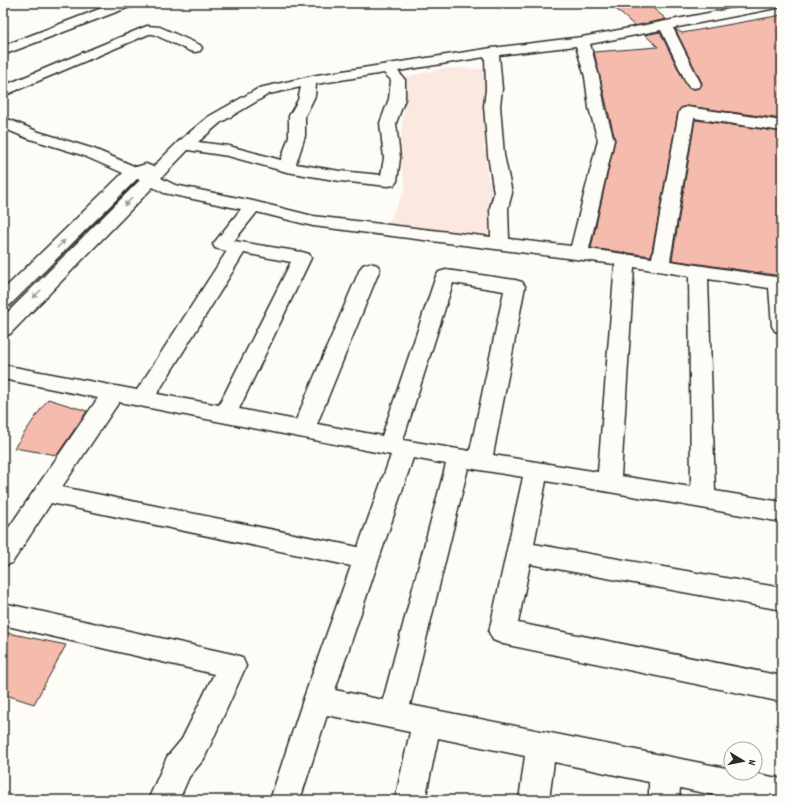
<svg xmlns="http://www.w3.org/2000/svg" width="785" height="803" font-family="Dekko,sans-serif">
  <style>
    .built { fill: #fbe8e1 }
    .building { fill: #f5bbad; stroke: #2b2b2b }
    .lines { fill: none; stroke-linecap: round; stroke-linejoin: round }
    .minor-casing { stroke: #2b2b2b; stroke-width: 3 }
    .minor { fill: #fdfcf7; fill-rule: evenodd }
    .oneway { fill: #9e9e9b }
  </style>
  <rect width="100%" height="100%" fill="#fdfcf7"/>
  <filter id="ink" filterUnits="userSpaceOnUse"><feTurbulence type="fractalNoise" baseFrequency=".025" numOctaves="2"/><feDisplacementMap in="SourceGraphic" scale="8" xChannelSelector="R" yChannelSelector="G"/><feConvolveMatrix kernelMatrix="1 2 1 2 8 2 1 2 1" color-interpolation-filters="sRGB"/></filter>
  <g filter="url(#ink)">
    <path class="built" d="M 444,68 L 489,69 L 488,120 L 485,134 L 484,149 L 489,151 L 490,156 L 487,157 L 485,161 L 492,170 L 487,171 L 488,181 L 493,182 L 497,189 L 494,239 L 414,229 L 388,224 L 406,188 L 401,167 L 400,143 L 407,86 L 405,77 Z"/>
    <path class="building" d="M 609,3 L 647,3 L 666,19 L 635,26 Z
      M 782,15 L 782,119 L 687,106 L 681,108 L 678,112 L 651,256 L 591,248 L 615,140 L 594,52 L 658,47 L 645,35 L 660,32 L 686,85 L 689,88 L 694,89 L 700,88 L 702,83 L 675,29 L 682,33 Z
      M 695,120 L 782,132 L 782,276 L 672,260 Z
      M 48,399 L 87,411 L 57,455 L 14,448 Z
      M 3,632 L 66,645 L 34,704 L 3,694 Z"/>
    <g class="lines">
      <g class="minor-casing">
        <path id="minor" d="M 115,3 L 134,3 L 132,6 L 3,55 L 3,46 Z
          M 761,3 L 782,3 L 782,7 L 673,28 L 701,84 L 699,87 L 694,88 L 689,87 L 687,84 L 661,30 L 590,44 L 599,77 L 605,108 L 614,140 L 589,249 L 652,258 L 679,112 L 681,109 L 687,107 L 782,121 L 782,131 L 694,118 L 670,261 L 782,278 L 782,333 L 775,331 L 772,326 L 769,288 L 708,279 L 715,491 L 782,502 L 782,522 L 546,481 L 534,544 L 782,588 L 782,610 L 530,564 L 518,623 L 782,676 L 782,702 L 503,644 L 493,640 L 489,632 L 523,477 L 468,468 L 410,705 L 731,769 L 731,773 L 753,773 L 782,779 L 782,800 L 738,800 L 680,788 L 679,800 L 649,800 L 649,782 L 554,762 L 549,800 L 519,800 L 525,756 L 438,738 L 425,800 L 395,800 L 410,732 L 327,715 L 300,800 L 270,800 L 303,700 L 351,566 L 51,503 L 12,563 L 3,566 L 3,536 L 98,398 L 3,379 L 3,365 L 137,390 L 227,251 L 215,248 L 213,244 L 241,209 L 164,193 L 153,187 L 10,334 L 3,336 L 3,317 L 140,180 L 137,179 L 10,305 L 3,307 L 3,290 L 123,173 L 82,155 L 27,138 L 3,128 L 3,117 L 39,132 L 94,149 L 136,167 L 146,164 L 153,167 L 178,142 L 208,117 L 259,88 L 317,75 L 492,48 L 582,37 ZM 576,46 L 585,77 L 589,108 L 598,140 L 571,246 L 509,239 L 508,208 L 512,193 L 504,155 L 500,106 L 502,89 L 499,55 ZM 485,57 L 486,89 L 484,106 L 488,155 L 494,193 L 490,208 L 491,237 L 313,216 L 253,201 L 175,185 L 161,178 L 188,150 L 228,156 L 287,172 L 340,181 L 388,186 L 394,185 L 397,181 L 400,158 L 396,123 L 405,99 L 405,80 L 398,71 ZM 384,73 L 391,80 L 389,99 L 380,123 L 384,158 L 381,175 L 340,171 L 296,164 L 305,136 L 305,116 L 315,96 L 316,84 ZM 301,87 L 298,100 L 289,116 L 289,136 L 281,160 L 229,146 L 198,142 L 220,123 L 269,94 ZM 257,212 L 313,226 L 615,264 L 598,472 L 493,455 L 525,286 L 522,282 L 515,280 L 446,270 L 439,272 L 436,276 L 382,436 L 317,424 L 380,269 L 377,265 L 370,263 L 363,265 L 360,269 L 296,420 L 239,409 L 311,258 L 309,254 L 302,252 L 234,241 ZM 244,253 L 291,262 L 219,405 L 157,394 ZM 634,267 L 689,276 L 691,487 L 621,476 ZM 453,283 L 504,291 L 470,451 L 403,440 ZM 119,402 L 391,455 L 358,547 L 62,487 ZM 413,458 L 446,464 L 383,700 L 335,690 Z
          M 147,26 L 160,27 L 200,45 L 202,48 L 200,51 L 195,52 L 190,51 L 153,34 L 149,34 L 3,96 L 3,86 Z
          M 3,603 L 232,654 L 242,657 L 246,666 L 204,759 L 189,777 L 179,800 L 148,800 L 167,757 L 182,739 L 214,674 L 3,625 Z"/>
      </g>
      <use href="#minor" class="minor"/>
    </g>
    <defs><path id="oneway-solid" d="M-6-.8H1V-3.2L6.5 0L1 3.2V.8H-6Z"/></defs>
    <g class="oneway">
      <use href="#oneway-solid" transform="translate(128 202) rotate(135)"/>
      <use href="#oneway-solid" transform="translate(61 244) rotate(-45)"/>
      <use href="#oneway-solid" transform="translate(37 294) rotate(135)"/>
    </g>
  </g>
  <rect width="785" height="803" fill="none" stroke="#fdfcf7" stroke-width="16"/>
  <rect x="8" y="8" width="769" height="787" fill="none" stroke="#2b2b2b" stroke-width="1.5" filter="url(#ink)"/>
  <g transform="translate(743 761) rotate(100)"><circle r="19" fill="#fdfcf7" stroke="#a9a8a5"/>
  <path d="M0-3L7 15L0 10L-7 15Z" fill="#2b2b2b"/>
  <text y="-6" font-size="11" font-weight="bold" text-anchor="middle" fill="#2b2b2b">N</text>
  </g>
</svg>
